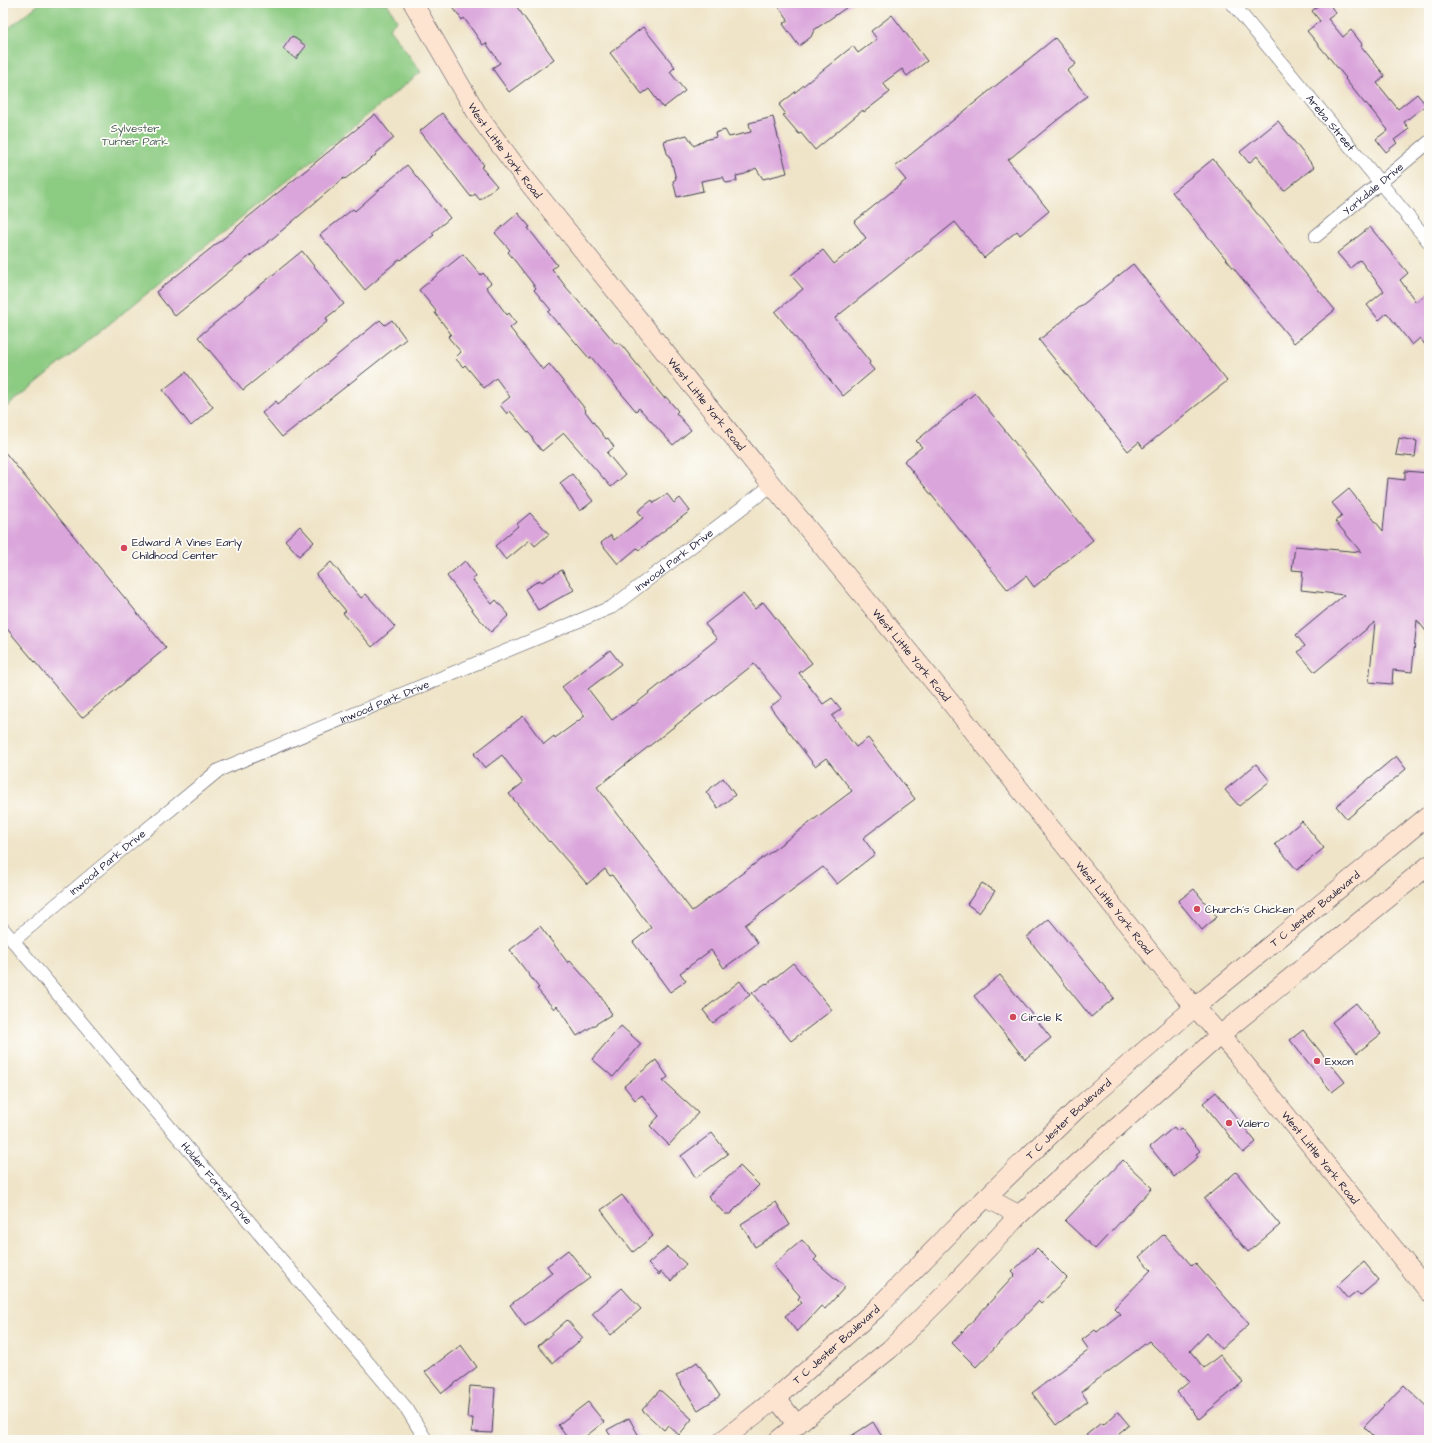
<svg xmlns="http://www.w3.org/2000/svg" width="1432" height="1443" font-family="'Architects Daughter',sans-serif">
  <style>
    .green { fill: #8ccb82; stroke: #57765e }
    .building { fill: #daa5db; fill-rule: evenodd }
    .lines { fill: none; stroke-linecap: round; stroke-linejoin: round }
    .street-casing { stroke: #413f50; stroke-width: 14 }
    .secondary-casing { stroke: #413f50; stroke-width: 20 }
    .street { stroke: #fff; stroke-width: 13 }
    .secondary { stroke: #fde4d1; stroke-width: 19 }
    .poi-dot { fill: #d1495b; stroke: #fdfcf7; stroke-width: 1.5 }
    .labels { text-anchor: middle; stroke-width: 3.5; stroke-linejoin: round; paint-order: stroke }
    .street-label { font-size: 11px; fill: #22223b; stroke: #fdfcf7 }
    .park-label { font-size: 11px; fill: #475d54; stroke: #fdfcf7 }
    .poi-label { font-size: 11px; fill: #22223b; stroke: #fdfcf7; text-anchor: start }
  </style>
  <rect width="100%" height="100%" fill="#fdfcf7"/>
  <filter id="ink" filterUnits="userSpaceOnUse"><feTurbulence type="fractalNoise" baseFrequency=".025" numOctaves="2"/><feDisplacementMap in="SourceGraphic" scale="8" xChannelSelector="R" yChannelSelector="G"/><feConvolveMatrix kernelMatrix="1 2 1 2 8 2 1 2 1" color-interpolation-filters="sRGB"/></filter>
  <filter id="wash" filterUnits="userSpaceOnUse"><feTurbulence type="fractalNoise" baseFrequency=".012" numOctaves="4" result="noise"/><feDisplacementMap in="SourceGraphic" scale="16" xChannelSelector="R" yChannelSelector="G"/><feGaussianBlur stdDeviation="0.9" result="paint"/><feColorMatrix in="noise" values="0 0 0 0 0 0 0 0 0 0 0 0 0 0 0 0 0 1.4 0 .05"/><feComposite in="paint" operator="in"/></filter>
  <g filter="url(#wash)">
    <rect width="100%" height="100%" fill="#efe4c8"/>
    <path class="green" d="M 40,3 L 387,3 L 397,20 L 389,28 L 421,72 L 3,410 L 3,33 Z"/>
    <g id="blocks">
      <path class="building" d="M 450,3 L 514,3 L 554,59 L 509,92 L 492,68 L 500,63 L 486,43 L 483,45 L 464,18 L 462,20 Z
        M 776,3 L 853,3 L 814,30 L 811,37 L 799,46 L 783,24 L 788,20 Z
        M 1321,3 L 1328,3 L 1336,13 L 1328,19 L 1343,37 L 1351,30 L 1362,44 L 1361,46 L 1385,76 L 1377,83 L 1398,109 L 1417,94 L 1426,105 L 1404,122 L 1409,129 L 1394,140 L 1397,143 L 1386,152 L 1376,139 L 1388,130 L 1366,103 L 1365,104 L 1345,79 L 1346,78 L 1307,31 L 1320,21 L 1312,11 Z
        M 892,15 L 927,61 L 907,76 L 902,69 L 883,83 L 890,92 L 864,112 L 863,110 L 815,150 L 801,133 L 799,134 L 783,115 L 786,114 L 779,105 L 853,46 L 858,53 L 877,39 L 871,31 Z
        M 643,27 L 675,67 L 670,72 L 685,91 L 663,108 L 649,89 L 642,94 L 610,53 Z
        M 292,36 L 306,46 L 296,59 L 283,49 Z
        M 1055,38 L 1076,64 L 1067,71 L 1087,96 L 1008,160 L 1049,211 L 1020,235 L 1017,231 L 984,258 L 955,222 L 835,318 L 870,362 L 869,364 L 874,370 L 843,396 L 775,312 L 803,289 L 791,275 L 823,250 L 834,264 L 866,238 L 854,222 L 906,180 L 895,167 Z
        M 442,113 L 484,165 L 481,167 L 497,186 L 480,200 L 475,194 L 471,197 L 420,131 Z
        M 375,114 L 394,138 L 375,154 L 376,155 L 345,179 L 344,178 L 267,243 L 230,271 L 175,316 L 156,292 L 229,234 L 247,218 Z
        M 773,117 L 787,173 L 763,179 L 756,168 L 745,174 L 736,176 L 737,181 L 726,183 L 723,177 L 701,181 L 703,191 L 677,197 L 673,181 L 676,179 L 671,160 L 667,153 L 664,141 L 687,135 L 694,146 L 705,140 L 716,137 L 715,133 L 725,130 L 729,137 L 751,132 L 749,123 Z
        M 1278,121 L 1314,167 L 1284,191 L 1257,156 L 1249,163 L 1240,152 Z
        M 1213,159 L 1335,310 L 1294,343 L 1172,192 Z
        M 407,165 L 450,218 L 432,233 L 434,235 L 401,260 L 400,259 L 378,277 L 379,278 L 365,290 L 320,235 L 353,209 L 355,211 Z
        M 518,213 L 530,227 L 528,228 L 557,265 L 552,269 L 566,287 L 585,309 L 586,308 L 616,344 L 619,342 L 664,398 L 666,397 L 678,411 L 676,413 L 691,430 L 673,445 L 639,408 L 636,411 L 591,357 L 589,358 L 559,323 L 558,324 L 548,312 L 551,310 L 534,290 L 536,288 L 508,252 L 510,250 L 495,233 Z
        M 1370,227 L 1408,273 L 1400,280 L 1416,302 L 1429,292 L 1429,350 L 1420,338 L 1412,345 L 1387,313 L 1379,320 L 1367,305 L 1384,291 L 1360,260 L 1350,268 L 1337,253 Z
        M 302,251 L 344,304 L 326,318 L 328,321 L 243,390 L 198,337 L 252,292 Z
        M 463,254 L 481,275 L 483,273 L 491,283 L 486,287 L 507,315 L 509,313 L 516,323 L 510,328 L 543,370 L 549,364 L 586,410 L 585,411 L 606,439 L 608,438 L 614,447 L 607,453 L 625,475 L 611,487 L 564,433 L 542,451 L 532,439 L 533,438 L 510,411 L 507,414 L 500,405 L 510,397 L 496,378 L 484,388 L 465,365 L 463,367 L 455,358 L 461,352 L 448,337 L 451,334 L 435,313 L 436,311 L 419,290 Z
        M 1133,264 L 1227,381 L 1143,448 L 1139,442 L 1128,451 L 1039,340 Z
        M 380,320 L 385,325 L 392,320 L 406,339 L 282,437 L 262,413 L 276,401 L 278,404 Z
        M 186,372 L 213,407 L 191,426 L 163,390 Z
        M 975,393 L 1093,540 L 1034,587 L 1026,576 L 1008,590 L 904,461 L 922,447 L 916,441 Z
        M 1399,438 L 1417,441 L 1415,457 L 1396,455 Z
        M 3,450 L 166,648 L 82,718 L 3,624 Z
        M 1405,471 L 1429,473 L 1429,635 L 1417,620 L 1412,672 L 1393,670 L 1392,684 L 1369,682 L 1375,622 L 1315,672 L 1298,652 L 1305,646 L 1296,635 L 1344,595 L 1301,590 L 1303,571 L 1292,570 L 1295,546 L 1361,552 L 1335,521 L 1342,515 L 1332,503 L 1349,489 L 1383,531 L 1388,478 L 1405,480 Z
        M 572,474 L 593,501 L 580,511 L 560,483 Z
        M 667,494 L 674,503 L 680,498 L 690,511 L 657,536 L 639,550 L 637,548 L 618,564 L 601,543 L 611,535 L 614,540 L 643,518 L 638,511 L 652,500 L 654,503 Z
        M 530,513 L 549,534 L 535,546 L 530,540 L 506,560 L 495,546 L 518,526 L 517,524 Z
        M 300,526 L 314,542 L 299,556 L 285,540 Z
        M 465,561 L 476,576 L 472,579 L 492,604 L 496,600 L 509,615 L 491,632 L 476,615 L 447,576 Z
        M 331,562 L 361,598 L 366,594 L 395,627 L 372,647 L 343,613 L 346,611 L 316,575 Z
        M 562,570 L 574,590 L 538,610 L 525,589 L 540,580 L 542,582 Z
        M 743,594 L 755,609 L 763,602 L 812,663 L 799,673 L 823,704 L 832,698 L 841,709 L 832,716 L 856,747 L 868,738 L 915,799 L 863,838 L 875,854 L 837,884 L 823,867 L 745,925 L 758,943 L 724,968 L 711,950 L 680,973 L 686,981 L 670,992 L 633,942 L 651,928 L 612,875 L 610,876 L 605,869 L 587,884 L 550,841 L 549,842 L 509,794 L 523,783 L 502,755 L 485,768 L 474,754 L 523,716 L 544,744 L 554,736 L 555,738 L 585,716 L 562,687 L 610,650 L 621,664 L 588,689 L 612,720 L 633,705 L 633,706 L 717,639 L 705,624 ZM 754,664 L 782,698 L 770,707 L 815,766 L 826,758 L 827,759 L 852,791 L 692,911 L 597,787 Z
        M 1396,756 L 1406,769 L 1347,819 L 1336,806 Z
        M 1256,764 L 1270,781 L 1239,806 L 1225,790 Z
        M 723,778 L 735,795 L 718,808 L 706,792 Z
        M 1302,821 L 1324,848 L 1297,870 L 1275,844 Z
        M 982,883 L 995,891 L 979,913 L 967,904 Z
        M 1194,889 L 1217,917 L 1202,930 L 1178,901 Z
        M 1049,919 L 1114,998 L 1091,1017 L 1027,937 Z
        M 540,926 L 568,963 L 570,961 L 597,991 L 612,1014 L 577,1036 L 557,1006 L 554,1009 L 537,989 L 539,988 L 510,950 Z
        M 793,963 L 832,1010 L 791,1041 L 752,993 L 766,983 L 767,984 Z
        M 1000,975 L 1051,1038 L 1025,1059 L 974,996 Z
        M 740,981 L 750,995 L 713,1023 L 703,1010 Z
        M 1356,1003 L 1381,1034 L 1357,1053 L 1332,1022 Z
        M 621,1026 L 641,1044 L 613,1077 L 592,1059 Z
        M 1303,1030 L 1345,1082 L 1332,1092 L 1290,1040 Z
        M 656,1060 L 668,1077 L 663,1081 L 698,1113 L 669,1145 L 650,1126 L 659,1116 L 642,1095 L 635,1100 L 624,1086 Z
        M 1216,1092 L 1256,1142 L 1243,1153 L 1203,1103 Z
        M 1174,1127 L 1177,1131 L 1181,1128 L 1200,1151 L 1196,1154 L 1198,1157 L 1174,1177 L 1150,1147 Z
        M 712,1133 L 728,1154 L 696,1178 L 681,1156 Z
        M 1123,1160 L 1152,1188 L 1095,1249 L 1065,1221 Z
        M 740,1166 L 759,1185 L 730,1214 L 725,1214 L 708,1196 Z
        M 1236,1172 L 1280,1225 L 1248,1252 L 1204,1199 Z
        M 622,1195 L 653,1236 L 633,1252 L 601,1210 Z
        M 776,1202 L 790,1225 L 755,1247 L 741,1224 Z
        M 1164,1234 L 1192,1266 L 1195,1263 L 1249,1324 L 1221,1349 L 1207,1333 L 1190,1351 L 1204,1368 L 1220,1355 L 1243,1382 L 1199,1419 L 1177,1392 L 1190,1381 L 1149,1341 L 1081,1392 L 1088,1401 L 1056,1425 L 1032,1393 L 1089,1350 L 1082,1340 L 1095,1330 L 1097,1332 L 1120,1314 L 1114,1308 L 1151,1270 L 1139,1257 Z
        M 802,1240 L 817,1257 L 814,1260 L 845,1287 L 825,1309 L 821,1306 L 797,1332 L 785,1316 L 802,1303 L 798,1299 L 800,1296 L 773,1265 Z
        M 667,1247 L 686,1264 L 671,1281 L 661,1272 L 659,1275 L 648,1264 Z
        M 1037,1248 L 1067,1278 L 1041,1303 L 1039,1301 L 976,1367 L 952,1343 L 1015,1275 L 1012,1272 Z
        M 568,1250 L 590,1278 L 525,1326 L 510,1305 L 552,1273 L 547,1266 Z
        M 1364,1262 L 1379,1280 L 1360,1296 L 1357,1292 L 1348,1299 L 1337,1286 Z
        M 622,1288 L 641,1309 L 611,1335 L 592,1314 Z
        M 567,1320 L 583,1338 L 553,1363 L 538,1346 Z
        M 461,1345 L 477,1367 L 442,1393 L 425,1372 Z
        M 697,1362 L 720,1396 L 698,1410 L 676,1376 Z
        M 1404,1385 L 1429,1409 L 1429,1440 L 1377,1440 L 1364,1427 Z
        M 470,1386 L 495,1388 L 492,1433 L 472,1432 L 473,1418 L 467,1418 Z
        M 660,1390 L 692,1419 L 679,1435 L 668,1425 L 664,1430 L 642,1410 Z
        M 588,1402 L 604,1422 L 581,1440 L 569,1440 L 558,1425 Z
        M 1118,1412 L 1129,1425 L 1119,1433 L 1125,1440 L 1080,1440 L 1101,1423 L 1103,1425 Z
        M 629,1418 L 641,1440 L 613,1440 L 607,1430 Z
        M 873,1422 L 884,1440 L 845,1440 Z"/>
    </g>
  </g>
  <g filter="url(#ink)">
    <use href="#blocks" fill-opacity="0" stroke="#413f50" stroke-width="1"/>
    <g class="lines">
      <g class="street-casing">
        <g id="street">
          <path id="s1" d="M 1232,3 L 1429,242"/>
          <path id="s2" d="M 1316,236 L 1429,142"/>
          <path id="s3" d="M 3,929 L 407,1409 L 426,1440"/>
          <path id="s4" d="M 13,941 L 119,852 L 219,770 L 612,607 L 772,485"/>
        </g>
      </g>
      <g class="secondary-casing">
        <g id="secondary">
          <path id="s5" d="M 413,3 L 479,117 L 523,176 L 772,485 L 947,698 L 1184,995 L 1236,1053 L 1429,1292"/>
          <path d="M 987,1198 L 1019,1215"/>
          <path d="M 776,1398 L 797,1425"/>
          <path id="s6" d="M 723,1440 L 776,1398 L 877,1308 L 960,1223 L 1078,1108 L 1195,1007 L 1429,815"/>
          <path d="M 778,1440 L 890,1349 L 945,1294 L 1019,1215 L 1220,1035 L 1429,865"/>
        </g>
      </g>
      <use href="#street" class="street"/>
      <use href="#secondary" class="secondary"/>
    </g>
  </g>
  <g class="poi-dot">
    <circle cx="124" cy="548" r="4"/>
    <circle cx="1197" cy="909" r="4"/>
    <circle cx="1013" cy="1017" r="4"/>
    <circle cx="1317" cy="1061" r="4"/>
    <circle cx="1229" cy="1123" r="4"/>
  </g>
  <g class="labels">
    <g class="street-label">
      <text dy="4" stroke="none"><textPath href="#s1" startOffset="155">Areba Street</textPath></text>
      <text dy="4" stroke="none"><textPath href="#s5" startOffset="174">West Little York Road</textPath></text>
      <text dy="4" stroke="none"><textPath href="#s2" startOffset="74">Yorkdale Drive</textPath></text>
      <text dy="4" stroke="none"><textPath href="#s5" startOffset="498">West Little York Road</textPath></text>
      <text dy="4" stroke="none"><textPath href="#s4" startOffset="771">Inwood Park Drive</textPath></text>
      <text dy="4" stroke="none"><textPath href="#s5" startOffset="822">West Little York Road</textPath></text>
      <text dy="4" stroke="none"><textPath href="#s4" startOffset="447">Inwood Park Drive</textPath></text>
      <text dy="4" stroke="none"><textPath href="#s4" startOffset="123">Inwood Park Drive</textPath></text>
      <text dy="4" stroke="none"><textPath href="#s5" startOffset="1146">West Little York Road</textPath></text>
      <text dy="4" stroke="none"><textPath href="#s6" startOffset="796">T C Jester Boulevard</textPath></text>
      <text dy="4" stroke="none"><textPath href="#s6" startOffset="472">T C Jester Boulevard</textPath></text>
      <text dy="4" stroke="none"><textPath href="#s5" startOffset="1470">West Little York Road</textPath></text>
      <text dy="4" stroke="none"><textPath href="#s3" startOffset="332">Holder Forest Drive</textPath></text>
      <text dy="4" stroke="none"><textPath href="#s6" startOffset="148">T C Jester Boulevard</textPath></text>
    </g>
    <g class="park-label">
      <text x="135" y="132">Sylvester<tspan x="135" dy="13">Turner Park</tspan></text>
    </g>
    <g class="poi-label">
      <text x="132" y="546">Edward A Vines Early<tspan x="132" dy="13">Childhood Center</tspan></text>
      <text x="1205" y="913">Church's Chicken</text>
      <text x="1021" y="1021">Circle K</text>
      <text x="1325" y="1065">Exxon</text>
      <text x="1237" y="1127">Valero</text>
    </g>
  </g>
  <rect width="1432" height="1443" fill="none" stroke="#fdfcf7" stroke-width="16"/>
</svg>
